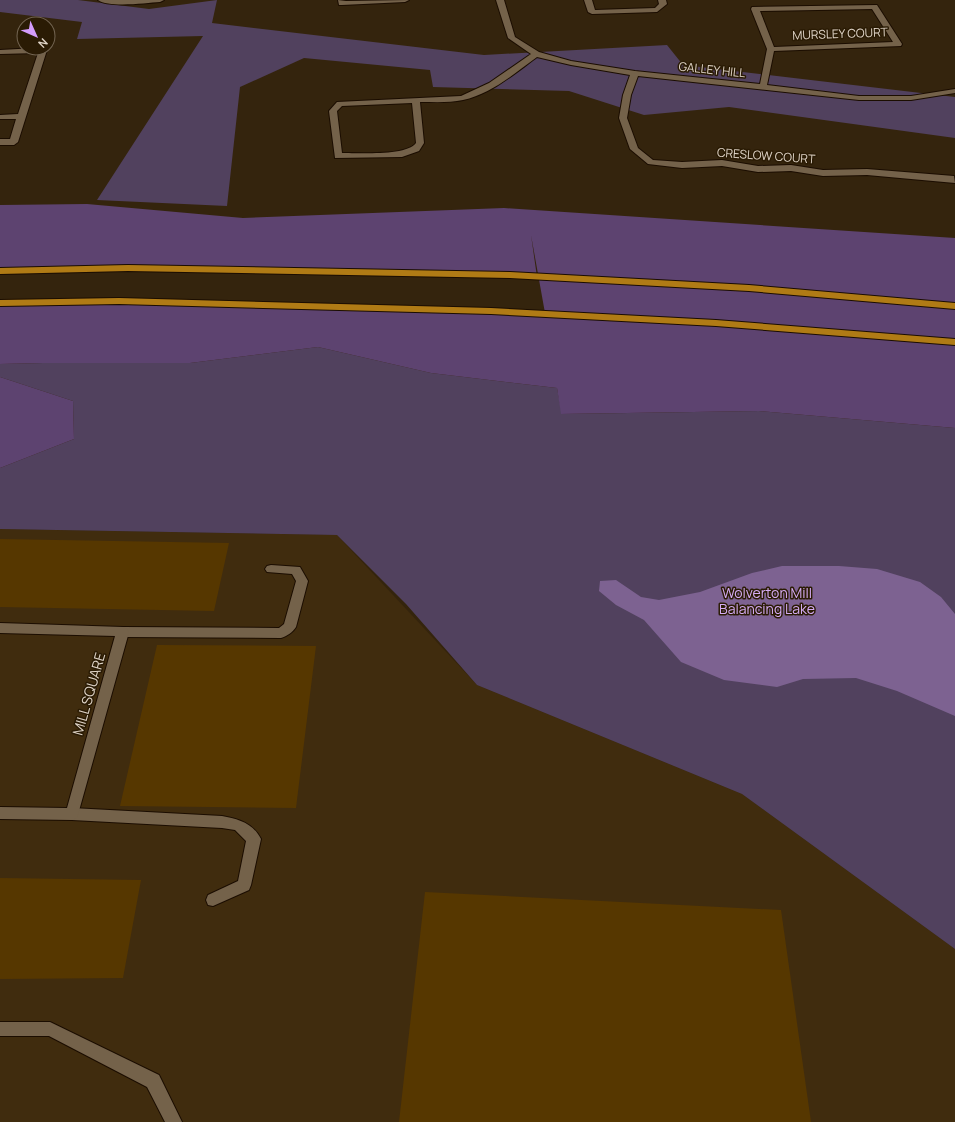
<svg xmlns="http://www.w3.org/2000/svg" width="955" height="1122" font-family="Manrope,sans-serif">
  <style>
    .built { fill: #402c0e }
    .green { fill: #51415e }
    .forest { fill: #5d4370 }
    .water { fill: #7d6291 }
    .building { fill: #563700 }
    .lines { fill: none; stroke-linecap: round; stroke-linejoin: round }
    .service-casing { stroke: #1b0d00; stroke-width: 2 }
    .minor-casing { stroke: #1b0d00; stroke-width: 2 }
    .trunk-casing { stroke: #1b0d00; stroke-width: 2 }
    .service { fill: #74624a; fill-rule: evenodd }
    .minor { fill: #74624a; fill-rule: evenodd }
    .trunk { fill: #b07b15; fill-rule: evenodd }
    .labels { text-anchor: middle; stroke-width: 3; stroke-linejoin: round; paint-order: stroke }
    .far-street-label { font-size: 12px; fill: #e0d5c8; stroke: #2a1b04 }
    .park-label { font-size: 14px; fill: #d5acf4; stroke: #2a1b04 }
    .street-label { font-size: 14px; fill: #e0d5c8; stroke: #2a1b04 }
  </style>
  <rect width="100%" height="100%" fill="#34240d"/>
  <path class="built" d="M 0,529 L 337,535 L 477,685 L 742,794 L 955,949 L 955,1122 L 0,1122 Z"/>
  <path class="green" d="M 0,0 L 78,0 L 149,9 L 217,0 L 212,23 L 484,55 L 667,45 L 683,65 L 955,97 L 955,138 L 729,107 L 644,115 L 569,91 L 433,87 L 430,70 L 304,58 L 240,87 L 227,206 L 97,200 L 203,36 L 77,39 L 82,22 L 0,12 Z
    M 318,347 L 431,373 L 557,388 L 562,414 L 759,411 L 955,428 L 955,949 L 742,794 L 477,685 L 406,604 L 337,535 L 0,529 L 0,468 L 74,439 L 73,401 L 0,377 L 0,364 L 43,363 L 190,363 Z"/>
  <path class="forest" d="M 87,204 L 243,218 L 504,208 L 955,238 L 955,428 L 759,411 L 561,414 L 557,388 L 431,373 L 318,347 L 190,363 L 43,363 L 0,364 L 0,303 L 119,301 L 545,313 L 531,235 L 537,277 L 128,268 L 0,271 L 0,205 Z
    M 0,377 L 73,401 L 74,439 L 0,468 Z"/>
  <path class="water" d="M 782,566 L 839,566 L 877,569 L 920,582 L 941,597 L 955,614 L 955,716 L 897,691 L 856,678 L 803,679 L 777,687 L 724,680 L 681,662 L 644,620 L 616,605 L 599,591 L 600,581 L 616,580 L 641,597 L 659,600 L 700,592 L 752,573 Z"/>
  <path class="building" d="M 0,539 L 229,543 L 214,611 L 0,607 Z
    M 157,645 L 316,646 L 296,808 L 120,806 Z
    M 0,878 L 141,880 L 123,978 L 0,979 Z
    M 425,892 L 781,910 L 811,1122 L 399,1122 Z"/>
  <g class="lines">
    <g class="service-casing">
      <path id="service" d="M 271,565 L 300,567 L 308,581 L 296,627 C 293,632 287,636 281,638 L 123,637 L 119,635 L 117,632 L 119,629 L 123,627 L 279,628 L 284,624 L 296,581 L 292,574 L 267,572 L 265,569 L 267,566 Z
        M 72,808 L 222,816 C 238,819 253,823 261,839 L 251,885 L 249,890 L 213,906 L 208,905 L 206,900 L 208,895 L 238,881 L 246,841 L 235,830 L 222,828 L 72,820 L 67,818 L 65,814 L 67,810 Z"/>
    </g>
    <g class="minor-casing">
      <path id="minor" d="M 98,0 L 164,0 L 160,2 C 146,3 109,8 98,0 Z
        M 338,0 L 346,1 L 409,0 L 405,2 L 342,5 L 339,5 Z
        M 496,0 L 504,0 L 515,37 L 539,52 L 571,61 L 635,71 L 760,84 L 767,49 L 751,9 L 752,7 L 877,5 L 902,44 L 901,46 L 774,51 L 767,85 L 859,96 L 911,96 L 955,89 L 955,93 L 911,100 L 859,100 L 638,76 L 631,95 L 627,118 L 638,148 L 653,160 L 682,162 L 722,160 L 758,166 L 791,165 L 823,170 L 867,169 L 954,176 L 955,183 L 867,175 L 823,176 L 791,171 L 758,172 L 722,166 L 682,168 L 648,164 L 630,149 L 619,118 L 623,95 L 630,75 L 571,65 L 537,57 C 515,73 491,94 463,100 C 450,103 434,102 420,102 L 424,143 L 419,151 L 402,157 L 335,158 L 329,111 L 337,102 L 461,96 L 489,83 L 531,54 L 508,38 ZM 872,9 L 893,42 L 774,47 L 760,11 ZM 412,103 L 416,143 C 407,156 358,153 342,153 L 337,111 L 342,106 Z
        M 584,0 L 592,0 L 595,10 L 655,8 L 659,4 L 658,0 L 666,0 L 667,4 L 657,12 L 592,14 L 588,12 Z
        M 36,48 L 44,48 L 47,50 L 18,142 L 14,145 L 0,145 L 0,139 L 10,139 L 16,119 L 0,119 L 0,115 L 18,114 L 38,53 L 0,54 L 0,50 Z
        M 0,623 L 123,627 L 127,629 L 129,632 L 77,818 L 72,820 L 0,819 L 0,807 L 67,808 L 115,636 L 0,633 Z
        M 0,1022 L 50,1022 L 159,1075 L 182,1122 L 165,1122 L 147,1087 L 49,1036 L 0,1036 Z"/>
    </g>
    <g class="trunk-casing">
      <path id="trunk" d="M 128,265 L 510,272 L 749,285 L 955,303 L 955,309 L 749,291 L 510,278 L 128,271 L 0,274 L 0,268 Z
        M 119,298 L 491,308 L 716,320 L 955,339 L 955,345 L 716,326 L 491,314 L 119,304 L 0,306 L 0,300 Z"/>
    </g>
    <use href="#service" class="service"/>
    <use href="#minor" class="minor"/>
    <use href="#trunk" class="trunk"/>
  </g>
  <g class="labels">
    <g class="far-street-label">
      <text transform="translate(840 34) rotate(-2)" y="4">MURSLEY COURT</text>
      <text transform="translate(712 70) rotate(6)" y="4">GALLEY HILL</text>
      <text transform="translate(766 156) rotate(4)" y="4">CRESLOW COURT</text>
    </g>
    <g class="park-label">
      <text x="767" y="598">Wolverton Mill<tspan x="767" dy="16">Balancing Lake</tspan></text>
    </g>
    <g class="street-label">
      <text transform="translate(89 694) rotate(-74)" y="5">MILL SQUARE</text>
    </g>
  </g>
  <g transform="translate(36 36) rotate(135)"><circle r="19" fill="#2a1b04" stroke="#736552"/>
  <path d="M0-3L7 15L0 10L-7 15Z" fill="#d49cfc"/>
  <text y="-6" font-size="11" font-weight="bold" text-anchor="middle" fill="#e0d5c8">N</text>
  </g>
</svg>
